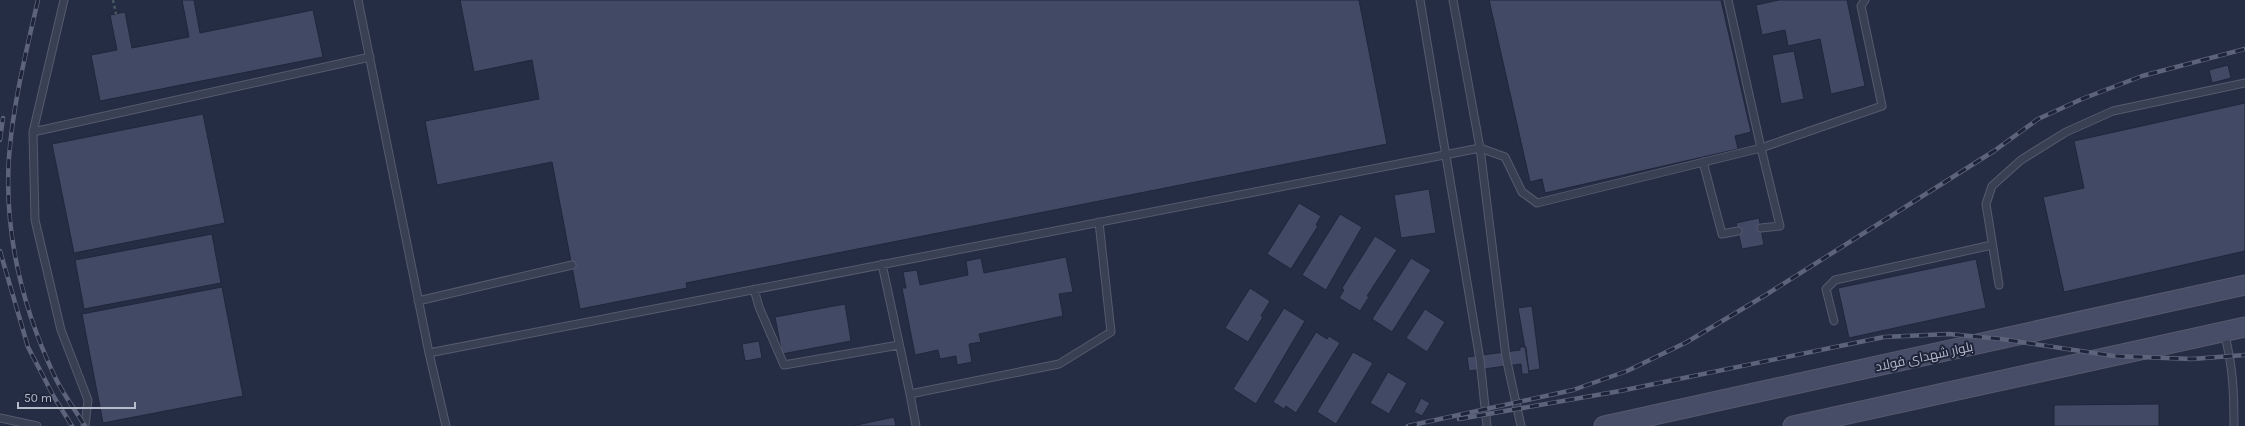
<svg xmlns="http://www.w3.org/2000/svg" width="2245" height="426" font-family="Karla,Cairo,sans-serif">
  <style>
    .building { fill: #424965; stroke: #20263b }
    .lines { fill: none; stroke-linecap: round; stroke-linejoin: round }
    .lane-casing { stroke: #555a6e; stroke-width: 9 }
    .secondary-casing { stroke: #555a6e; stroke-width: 21 }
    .path { stroke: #465961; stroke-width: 2.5; stroke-dasharray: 3 3; stroke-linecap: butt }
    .lane { stroke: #3a4054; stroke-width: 7 }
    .secondary { stroke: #484d67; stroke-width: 19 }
    .rail-casing { stroke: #5c637b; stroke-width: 4.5 }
    .rail { stroke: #1e2439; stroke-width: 3; stroke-dasharray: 9; stroke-linecap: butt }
    .labels { text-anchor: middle; stroke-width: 4; stroke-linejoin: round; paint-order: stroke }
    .street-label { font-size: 13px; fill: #b7bccd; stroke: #1e2439 }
  </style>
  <rect width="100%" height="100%" fill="#252d44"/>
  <path class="building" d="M 182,0 L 194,0 L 200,33 L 313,10 L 323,57 L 100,101 L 91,55 L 117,50 L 110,15 L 125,12 L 132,48 L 189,37 Z
    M 460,0 L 1359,0 L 1387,144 L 686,283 L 687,288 L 580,309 L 552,162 L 437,185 L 425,121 L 539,99 L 532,60 L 474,72 Z
    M 1489,0 L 1721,0 L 1751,132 L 1735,136 L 1738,149 L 1545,193 L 1542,179 L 1530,182 Z
    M 1779,0 L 1847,0 L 1865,86 L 1831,94 L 1820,39 L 1788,46 L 1785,30 L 1762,35 L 1756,5 Z
    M 1794,51 L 1804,99 L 1781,104 L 1772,55 Z
    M 2228,65 L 2231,78 L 2212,83 L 2209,70 Z
    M 2245,103 L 2245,251 L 2064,292 L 2043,197 L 2084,188 L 2074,141 Z
    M 203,114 L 225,223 L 74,253 L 52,144 Z
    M 1429,189 L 1436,233 L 1401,238 L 1394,195 Z
    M 1299,203 L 1321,216 L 1316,225 L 1318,226 L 1291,269 L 1267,254 Z
    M 1340,214 L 1362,227 L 1326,290 L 1302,275 Z
    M 1759,218 L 1764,245 L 1742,249 L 1736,223 Z
    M 212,234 L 221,283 L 84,309 L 75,260 Z
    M 1375,236 L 1397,250 L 1367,296 L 1369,297 L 1360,311 L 1339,298 L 1344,290 L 1342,288 Z
    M 1066,257 L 1073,292 L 1059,294 L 1063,316 L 979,334 L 981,342 L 969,344 L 972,362 L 957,365 L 956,356 L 940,359 L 938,350 L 915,355 L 902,288 L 906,288 L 903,272 L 917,270 L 920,285 L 968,275 L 966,261 L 981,258 L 984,273 Z
    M 1411,258 L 1431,270 L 1392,332 L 1372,319 Z
    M 1976,259 L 1986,308 L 1849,338 L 1838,288 Z
    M 222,287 L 243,396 L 103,423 L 82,314 Z
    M 1250,288 L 1270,301 L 1261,316 L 1263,317 L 1248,342 L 1225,328 Z
    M 845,304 L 851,341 L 782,354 L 775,317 Z
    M 1532,306 L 1540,369 L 1529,371 L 1518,308 Z
    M 1284,308 L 1305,321 L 1256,404 L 1233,389 Z
    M 1425,309 L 1445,322 L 1427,352 L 1406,338 Z
    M 1316,332 L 1327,339 L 1329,336 L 1340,343 L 1296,413 L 1286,406 L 1284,409 L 1273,402 Z
    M 759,341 L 762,358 L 745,361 L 742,344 Z
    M 1520,347 L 1526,347 L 1529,374 L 1522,374 L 1521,364 L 1469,371 L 1467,357 L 1520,350 Z
    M 1353,352 L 1373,363 L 1336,424 L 1317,412 Z
    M 1388,372 L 1407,383 L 1389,414 L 1370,403 Z
    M 1421,398 L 1430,403 L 1422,416 L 1414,412 Z
    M 2159,404 L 2159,426 L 2054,426 L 2054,405 Z
    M 894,417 L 896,426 L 852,426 Z"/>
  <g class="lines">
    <g class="lane-casing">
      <path id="lane" d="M 64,0 L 33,132 L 35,220 L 61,330 L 88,400 L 85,426
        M 358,0 L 429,353 L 1480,148 L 1505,157 L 1522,192 L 1537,203 L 1761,148 L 1728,0
        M 1420,0 L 1480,360 L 1487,426
        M 1453,0 L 1480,148 L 1506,357 L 1521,426
        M 33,132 L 370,57
        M 1703,162 L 1722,234 L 1738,231
        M 1761,228 L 1780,226 L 1761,148 L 1882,106 L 1861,6 L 1865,0
        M 882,264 L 910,394 L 1059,364 L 1111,332 L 1099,222
        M 1999,285 L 1986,204 L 1992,186 L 2021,160 L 2066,132 L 2113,111 L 2245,83
        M 754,289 L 759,307 L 784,365 L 899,345
        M 418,301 L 572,265
        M 1834,321 L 1826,289 L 1835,280 L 1992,245
        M 2224,333 C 2233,364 2234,394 2234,426
        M 429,353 L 446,426
        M 910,394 L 916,426
        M 0,418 L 37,426"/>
    </g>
    <g class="secondary-casing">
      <path id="secondary" d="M 1604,426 L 2245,285
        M 1793,426 L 2245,327"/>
    </g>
    <path class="path" d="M 113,0 L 116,14"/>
    <use href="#lane" class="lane"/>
    <use href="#secondary" class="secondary"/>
    <g class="rail-casing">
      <path id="rail" d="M 38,0 C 26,52 13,104 9,157 C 4,233 23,309 55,377 C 63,394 75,410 85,426
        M 0,140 L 3,118
        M 0,251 L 28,347 L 54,397 L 72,426
        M 1459,419 L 1620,391 L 1884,337 L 1949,334 L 2001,339 L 2114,356 L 2192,359 L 2245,355
        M 1408,426 L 1573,390 L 1627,371 L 1687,342 L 1764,296 L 1994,151 L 2038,119 L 2082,99 L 2142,76 L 2245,49"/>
    </g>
    <use href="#rail" class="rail"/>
  </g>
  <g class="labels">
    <g class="street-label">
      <text transform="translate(1924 356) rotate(-12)" y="5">بلوار شهدای فولاد</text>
    </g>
  </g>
  <path d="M18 402v6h117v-6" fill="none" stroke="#b7bccd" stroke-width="2"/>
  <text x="24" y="402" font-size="12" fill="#b7bccd" stroke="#1e2439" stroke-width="3" paint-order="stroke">50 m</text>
</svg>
